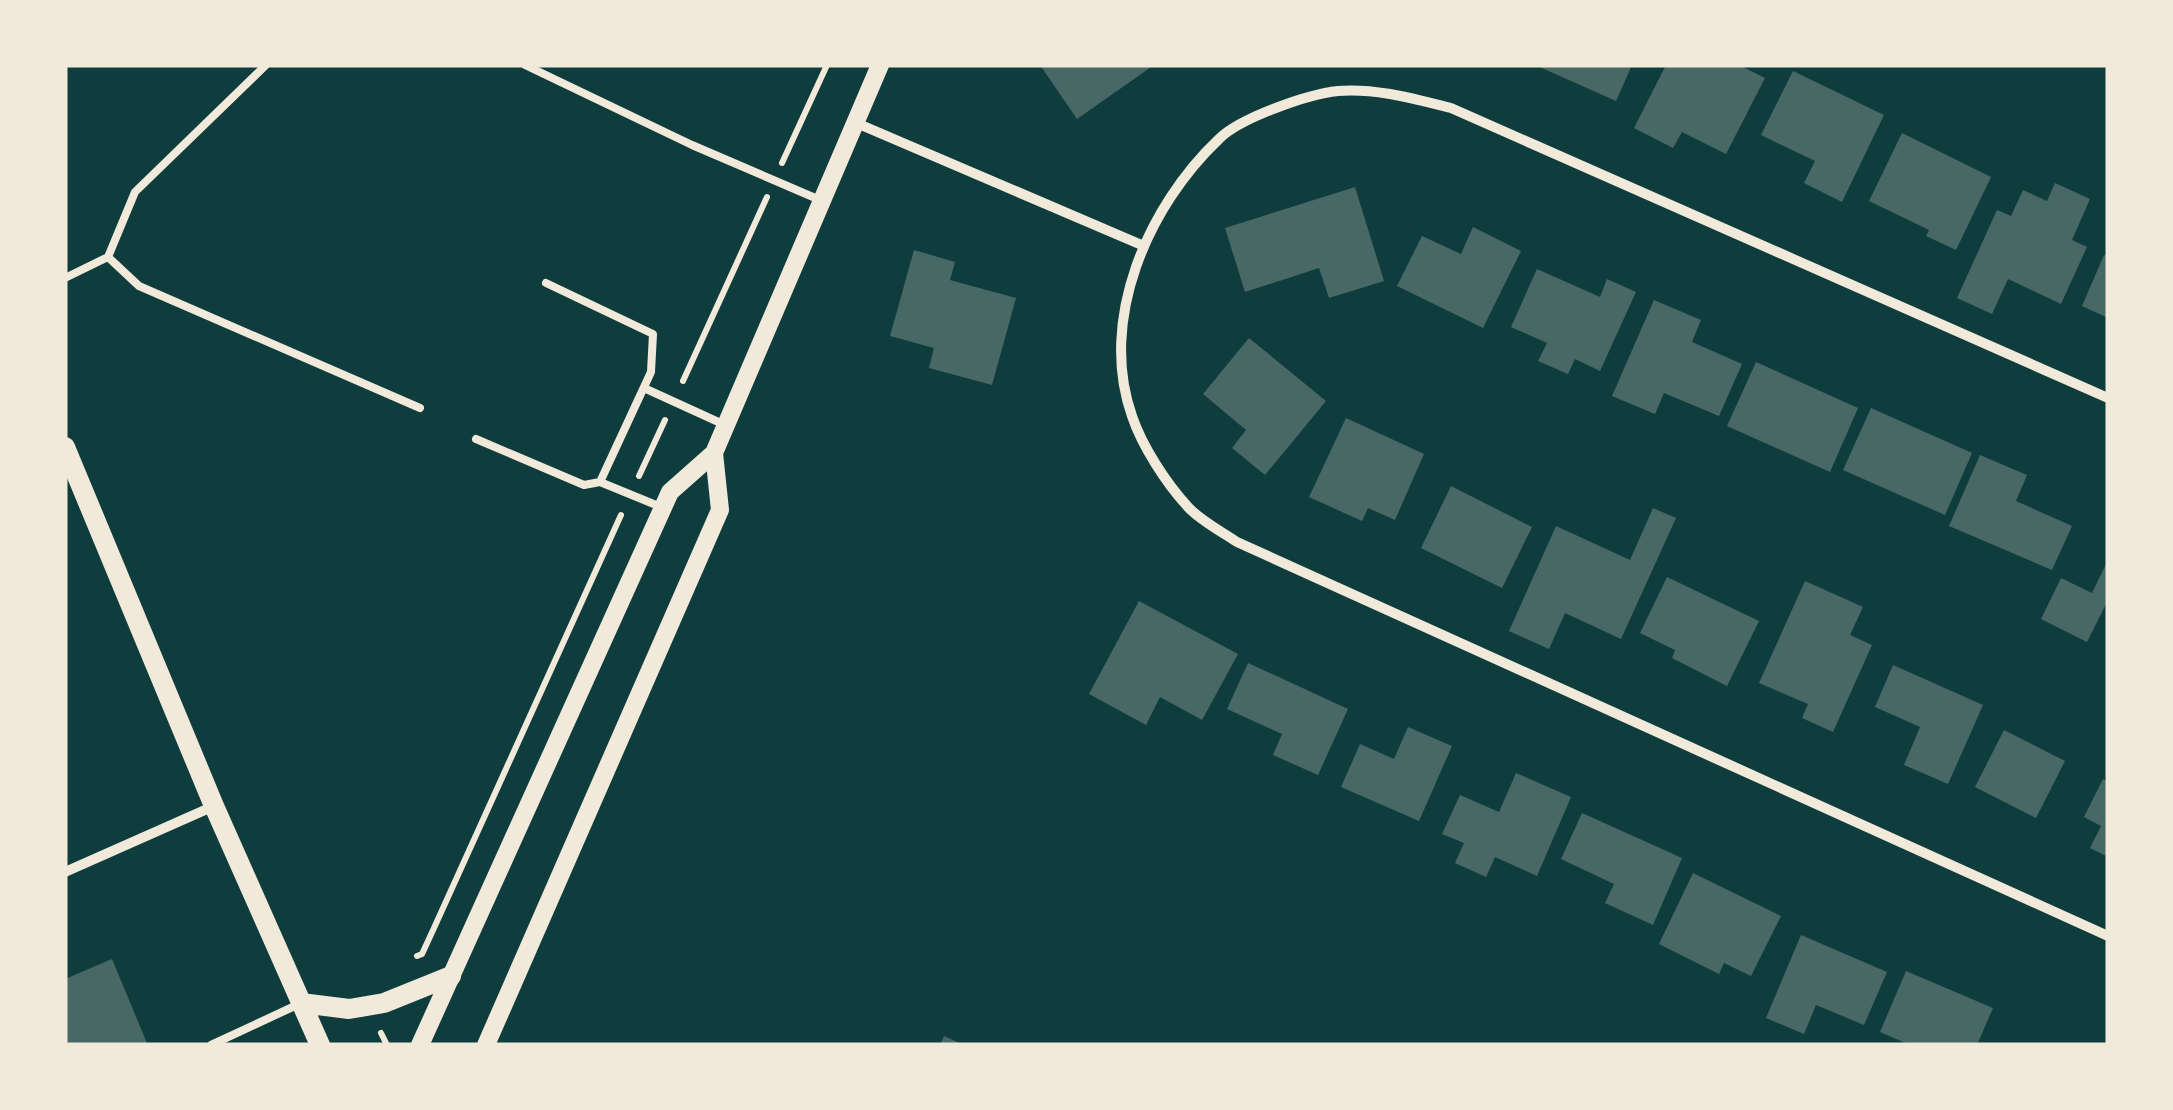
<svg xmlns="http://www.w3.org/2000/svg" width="2173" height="1110" font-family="'IBM Plex Sans',sans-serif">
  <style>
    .building { fill: #486865 }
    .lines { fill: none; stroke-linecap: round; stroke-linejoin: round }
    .path { stroke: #f1e9da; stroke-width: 6 }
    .service { stroke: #f1e9da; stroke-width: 8 }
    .minor { stroke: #f1e9da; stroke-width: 10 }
    .tertiary { stroke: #f1e9da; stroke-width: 18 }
    .secondary { stroke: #f1e9da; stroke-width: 20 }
  </style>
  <rect width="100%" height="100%" fill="#0f3d3e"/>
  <path class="building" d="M 1040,65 L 1154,65 L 1077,119 Z
    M 1535,65 L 1632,65 L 1616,101 Z
    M 1666,65 L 1739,65 L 1765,78 L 1726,154 L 1682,132 L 1673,148 L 1634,128 Z
    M 1793,71 L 1884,115 L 1842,202 L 1804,183 L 1815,161 L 1761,135 Z
    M 1902,133 L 1991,177 L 1956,250 L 1926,236 L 1929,230 L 1869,201 Z
    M 2055,183 L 2090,199 L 2072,240 L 2087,247 L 2061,304 L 2008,279 L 1992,314 L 1957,298 L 1997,210 L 2011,216 L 2023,190 L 2047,201 Z
    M 1355,187 L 1384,281 L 1329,298 L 1319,268 L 1245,292 L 1225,228 Z
    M 1473,227 L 1521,251 L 1483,328 L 1397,286 L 1422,236 L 1461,254 Z
    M 914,250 L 955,262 L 950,280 L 1016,298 L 992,385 L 929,368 L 934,348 L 890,336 Z
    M 2104,255 L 2108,257 L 2108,318 L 2082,306 Z
    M 1537,269 L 1600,297 L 1607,279 L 1636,292 L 1600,371 L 1575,359 L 1568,374 L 1538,361 L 1547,343 L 1511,327 Z
    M 1654,300 L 1701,320 L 1692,342 L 1742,364 L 1719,416 L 1664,393 L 1655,414 L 1612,396 Z
    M 1249,338 L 1326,401 L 1265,475 L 1232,448 L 1246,430 L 1203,394 Z
    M 1756,362 L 1858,408 L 1830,472 L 1727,426 Z
    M 1871,408 L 1972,453 L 1945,515 L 1843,470 Z
    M 1346,418 L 1424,454 L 1395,520 L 1368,508 L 1362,521 L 1309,497 Z
    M 1980,455 L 2027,475 L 2016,501 L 2072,526 L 2052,570 L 1949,526 Z
    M 1451,486 L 1532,527 L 1502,588 L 1421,548 Z
    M 1653,508 L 1676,518 L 1621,639 L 1565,613 L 1549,649 L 1509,631 L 1556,526 L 1630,560 Z
    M 2108,560 L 2108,600 L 2087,642 L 2041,619 L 2061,578 L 2092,593 Z
    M 1667,577 L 1759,621 L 1727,686 L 1672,658 L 1675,650 L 1640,633 Z
    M 1805,581 L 1863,607 L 1850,635 L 1872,645 L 1833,732 L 1802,718 L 1808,704 L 1759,683 Z
    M 1139,601 L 1238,654 L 1202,720 L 1160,697 L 1146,725 L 1089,694 Z
    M 1248,663 L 1348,709 L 1318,775 L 1273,755 L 1282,734 L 1227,709 Z
    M 1893,665 L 1983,705 L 1948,784 L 1904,765 L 1920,727 L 1875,707 Z
    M 1408,727 L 1452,746 L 1419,821 L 1341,787 L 1360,744 L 1394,759 Z
    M 2004,730 L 2065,761 L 2036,818 L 1975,787 Z
    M 1516,773 L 1571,797 L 1537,876 L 1495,857 L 1486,877 L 1455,863 L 1464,843 L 1442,834 L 1460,795 L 1499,812 Z
    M 2103,779 L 2108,781 L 2108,857 L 2090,848 L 2101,826 L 2084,817 Z
    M 1582,813 L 1682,858 L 1653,925 L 1605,903 L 1614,884 L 1561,859 Z
    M 1693,873 L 1781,916 L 1751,976 L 1724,963 L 1719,974 L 1659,944 Z
    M 1801,935 L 1887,972 L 1864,1025 L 1816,1005 L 1804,1034 L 1766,1018 Z
    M 112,959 L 147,1043 L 65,1045 L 65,979 Z
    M 1906,971 L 1993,1008 L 1977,1045 L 1910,1045 L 1880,1032 Z
    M 944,1036 L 964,1045 L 940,1045 Z"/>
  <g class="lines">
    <path class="path" d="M 782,163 L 827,65
      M 683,381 L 767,197
      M 639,476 L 665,420
      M 417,956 L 422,954 L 434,928 L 621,515
      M 381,1033 L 387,1045"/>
    <path class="service" d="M 525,65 L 692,145 L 820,200
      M 108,257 L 139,286 L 420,408
      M 65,278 L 108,257 L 135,192 L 266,65
      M 644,388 L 725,425
      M 476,439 L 584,485 L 600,482 L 651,372 L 653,334 L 546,283
      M 600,482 L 661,507
      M 211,1045 L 297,1005"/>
    <path class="minor" d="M 854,122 L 1144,246
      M 2108,398 L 1451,108 C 1414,99 1377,88 1338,91 C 1308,94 1240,118 1219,139 C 1148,206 1098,320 1132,416 C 1142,446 1166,483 1188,507 C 1201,521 1221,531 1237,542 L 2108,936
      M 65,872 L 214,806"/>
    <path class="tertiary" d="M 420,1045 L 670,492 L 714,453 L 880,65
      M 486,1045 L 720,510 L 714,453"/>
    <path class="secondary" d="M 65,447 L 214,806 L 320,1045
      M 301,1003 L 349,1009 L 384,1003 L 451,976"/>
  </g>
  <rect width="2173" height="1110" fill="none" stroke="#f1e9da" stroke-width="135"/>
</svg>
